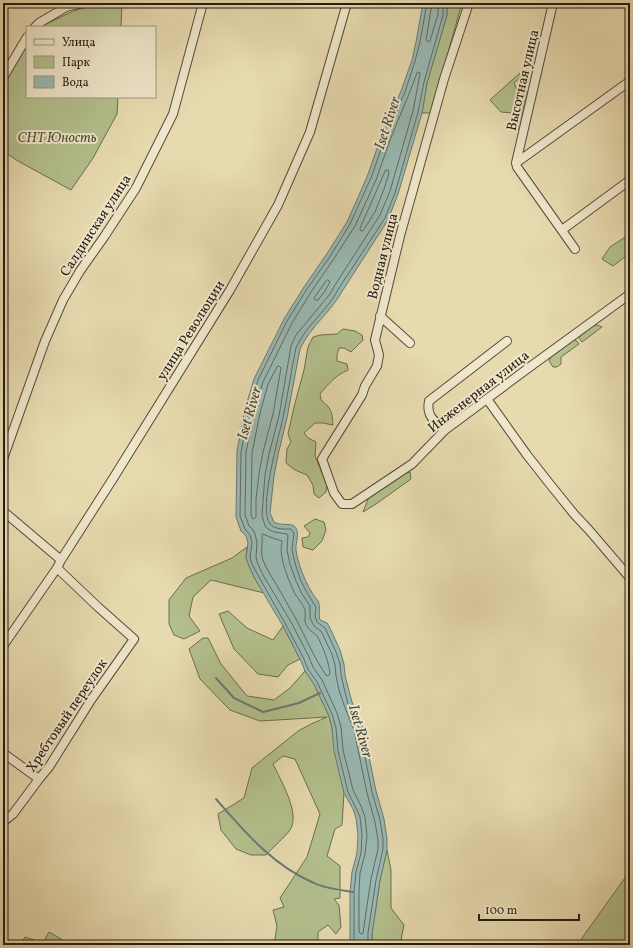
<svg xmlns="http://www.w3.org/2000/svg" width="633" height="948" font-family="Vollkorn,serif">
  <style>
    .green { fill: #b3c08d; stroke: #6c6d4f }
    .water { fill: #99b9b3; stroke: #6b7972 }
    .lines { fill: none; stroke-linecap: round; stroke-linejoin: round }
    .shore { stroke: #606a62; stroke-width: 1 }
    .stream { stroke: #6b7972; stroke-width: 2 }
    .minor-casing { stroke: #564a38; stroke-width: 10 }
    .minor { stroke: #efe7cb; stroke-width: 8 }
    .labels { text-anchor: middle; stroke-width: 4; stroke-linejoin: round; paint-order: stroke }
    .street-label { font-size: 14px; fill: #261a11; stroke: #efe7cb }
    .park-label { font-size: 14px; font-style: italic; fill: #504c36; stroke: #efe7cb }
    .water-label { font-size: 15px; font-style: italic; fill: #484a42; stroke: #efe7cb }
  </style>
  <rect width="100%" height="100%" fill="#e7daaf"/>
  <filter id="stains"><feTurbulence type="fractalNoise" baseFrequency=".005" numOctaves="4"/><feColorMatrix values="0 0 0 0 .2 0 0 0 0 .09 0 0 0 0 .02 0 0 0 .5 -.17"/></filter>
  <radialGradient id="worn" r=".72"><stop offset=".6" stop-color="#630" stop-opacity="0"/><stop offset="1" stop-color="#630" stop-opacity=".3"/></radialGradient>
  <path class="green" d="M 101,3 L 122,3 L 121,27 L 40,27 L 73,11 Z
    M 447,3 L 462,3 L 431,113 L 422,113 L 427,83 L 447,15 Z
    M 27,46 L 27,97 L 118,97 L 117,114 L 93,158 L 71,190 L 18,161 L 3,151 L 3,82 Z
    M 520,73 L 521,77 L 514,83 L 516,88 L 528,92 L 524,106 L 520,131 L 514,125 L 513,113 L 501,112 L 490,100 Z
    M 630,234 L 630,253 L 613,266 L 602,259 L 610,247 Z
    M 597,325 L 602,327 L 582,342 L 579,338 L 580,336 L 593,326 Z
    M 343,329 L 355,331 L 362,335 L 363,340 L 351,352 L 344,348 L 339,348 L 337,355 L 337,361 L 347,364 L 348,370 C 336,375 328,384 320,394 L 321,400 C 332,409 332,412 333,425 L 323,423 L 315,423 L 304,433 L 308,438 L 316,442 L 315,456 L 327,485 L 326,492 L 319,498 L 314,494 L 313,485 L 307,475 L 295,470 L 286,463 L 287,449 L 291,442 L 288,434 L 294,407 L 304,370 L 308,347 L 313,337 L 320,335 L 337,334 Z
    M 574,340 L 577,341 L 579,344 L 561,357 L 561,364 L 557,367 L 553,367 L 549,361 L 551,357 Z
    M 410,472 L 411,479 L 376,504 L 363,512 L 369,497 L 403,474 Z
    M 315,519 L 324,522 L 326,530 L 322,541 L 313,550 L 303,547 L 302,538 L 308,537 L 310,533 L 304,526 Z
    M 247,547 L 246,558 L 255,579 L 264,593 L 211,580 L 193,597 L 189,616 L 200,631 L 184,639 L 174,635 L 169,624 L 169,600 L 186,578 L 232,558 Z
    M 228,611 L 247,628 L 273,640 L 283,626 L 300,659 L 288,665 L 278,677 L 258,674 L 234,649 L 219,614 Z
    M 203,638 L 208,638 L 221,664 L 247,696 L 274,700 L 290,688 L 305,671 L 314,684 L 329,716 L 332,728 L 344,793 L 342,825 L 335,829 L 327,856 L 340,866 L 340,898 L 334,899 L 339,905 L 341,927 L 336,934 L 328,925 L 318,932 L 318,945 L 274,945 L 277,926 L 273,910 L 284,907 L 280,898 L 307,857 L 320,814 L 295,759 L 283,756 L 273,764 C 280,779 301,814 290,830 C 284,838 273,847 266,855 L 251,855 L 236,849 L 221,830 L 218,814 L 244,798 L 252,768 L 298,731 L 311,724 L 327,717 L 260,721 L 230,710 L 200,679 L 189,649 Z
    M 387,850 L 391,870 L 391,908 L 404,925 L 400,945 L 372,945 L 372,934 L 380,880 Z
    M 630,874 L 630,935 L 623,945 L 577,945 L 627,875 Z
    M 49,932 L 71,945 L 20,945 L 25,937 L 43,943 Z"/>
  <path class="water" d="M 423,3 L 447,3 L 447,15 L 427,83 L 422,113 L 398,194 L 388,220 L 343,290 C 331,312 310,327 300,349 L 287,418 L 278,455 L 274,476 L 270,513 L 274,522 C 280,526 291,523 294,526 C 301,532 295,543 296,550 C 298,564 304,579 311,591 C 313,595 316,598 318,601 C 321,607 318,614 320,620 L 327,623 L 329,626 L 340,650 L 344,664 L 345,675 L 348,687 L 352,702 L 363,727 L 376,791 L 384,819 L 387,839 L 387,850 L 380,880 L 372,934 L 372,945 L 350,945 L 350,892 L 352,872 L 357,853 L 358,835 L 356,818 L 353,809 L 344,793 L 334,751 L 332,728 L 329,716 L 314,684 L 305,671 L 300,659 L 283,626 L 255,579 L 249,566 L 246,558 L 248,543 L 246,536 L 241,531 L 236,517 L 237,451 L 245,409 L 254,379 L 284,319 L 304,287 L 328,252 L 347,222 L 367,177 L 381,137 L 401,91 L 412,60 L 416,42 Z"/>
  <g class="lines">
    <path class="shore" d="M 432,3 L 426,40 L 428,42 L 430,41 L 438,14 L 438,3
      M 418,72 L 420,73 L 420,74 L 413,111 L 390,191 L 380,215 L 335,285 L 330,294 L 296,335 L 291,346 L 279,416 L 269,454 L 265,475 L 262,515 L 265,526 L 268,529 L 274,532 L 287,534 L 288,535 L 287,550 L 290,564 L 296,581 L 302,594 L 310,606 L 310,618 L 313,624 L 315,627 L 321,631 L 332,654 L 335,665 L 336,676 L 339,690 L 344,705 L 354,730 L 367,793 L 375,822 L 378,840 L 378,849 L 371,879 L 363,933 L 361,934 L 359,932 L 359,892 L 360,873 L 365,854 L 367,836 L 365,817 L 361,806 L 353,790 L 343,750 L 341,727 L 337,713 L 322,680 L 313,667 L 308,655 L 291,622 L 263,575 L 257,562 L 256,557 L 257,542 L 255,534 L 253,530 L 249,526 L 245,515 L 246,452 L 254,412 L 263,382 L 292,323 L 311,292 L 335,257 L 355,226 L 376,180 L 390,140 L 409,94 L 417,73 Z
      M 386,170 L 388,170 L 389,173 L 384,189 L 375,212 L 363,231 L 361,231 L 360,229 Z
      M 328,280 L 330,282 L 325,291 L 318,300 L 315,300 L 314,298 L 326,281 Z
      M 279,366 L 281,368 L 273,414 L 263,452 L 259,474 L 256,499 L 256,517 L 254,519 L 252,518 L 251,514 L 252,453 L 260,413 L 268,384 L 277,367 Z
      M 263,534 L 270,537 L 282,541 C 282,544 281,547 281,550 C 282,565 289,581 295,594 C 298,598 304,606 305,610 C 306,617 303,621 308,628 C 310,631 315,633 317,636 C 323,646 329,663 330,674 L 328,676 L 326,675 C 314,658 306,638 296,619 C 289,607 283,596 276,584 C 271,576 266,568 263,560 C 260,553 263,544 262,536 Z
      M 354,945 L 354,892 L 356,872 L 361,853 L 362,835 L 360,817 L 356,808 L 348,792 L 338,751 L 336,728 L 332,714 L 317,682 L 308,669 L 303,657 L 286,625 L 259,577 L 252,564 L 250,557 L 252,543 L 250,535 L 245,529 L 240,516 L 241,452 L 249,410 L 258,380 L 287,321 L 307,289 L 331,255 L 350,224 L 371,178 L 385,138 L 405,92 L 415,61 L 420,42 L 427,3
      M 368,945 L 368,933 L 376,880 L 383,849 L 383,839 L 380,820 L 372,792 L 359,728 L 348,704 L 344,688 L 341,675 L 340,664 L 336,652 L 325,628 L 317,622 L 315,616 L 316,607 L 314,604 L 306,591 L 300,579 L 295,563 L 292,550 L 294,533 L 291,529 C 285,529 275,530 270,524 C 258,508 279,437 283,417 C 288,394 291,371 296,348 C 306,325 328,310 339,288 L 385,218 L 395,193 L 418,112 L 424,82 L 443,15 L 443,3"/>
    <path class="stream" d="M 216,678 L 234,698 L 263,712 L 299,703 L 320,693
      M 216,799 C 244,831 273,866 314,883 C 323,888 342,890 353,892"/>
    <g class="minor-casing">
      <path id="minor" d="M 469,3 L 444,79 L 400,236 L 375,340 L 379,355 L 377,366 L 365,386 L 362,395 L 322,459 L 334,493 L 342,504 L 352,504 L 412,464 L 445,430 L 527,369 L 630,294
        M 553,3 L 516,163 L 517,167 L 575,249
        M 35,27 L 39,23 L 66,7 L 82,3
        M 3,77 L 4,76 L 27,37
        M 516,163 L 630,81
        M 562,230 L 630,180
        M 380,316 L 410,343
        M 487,399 L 527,455 L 549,483 L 574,514 L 589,530 L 630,578
        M 445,430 C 434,421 426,416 429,401 L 507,341
        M 3,459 L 45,341 L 63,300 L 80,271 L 104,237 L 136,188 L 173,114 L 203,3
        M 3,511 L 61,560
        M 3,646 L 57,568 L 61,560 L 114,477 L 230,290 L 278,205 L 310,132 L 347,3
        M 3,753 L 39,779
        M 3,822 L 13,814 L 39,779 L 49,767 L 91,700 L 134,639 L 98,607 L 57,568"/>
    </g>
    <use href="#minor" class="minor"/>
  </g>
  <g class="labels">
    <g class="street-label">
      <text transform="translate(522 80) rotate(-77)" y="5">Высотная улица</text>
      <text transform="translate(95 225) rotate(-57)" y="5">Салдинская улица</text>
      <text transform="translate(382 256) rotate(-76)" y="5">Водная улица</text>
      <text transform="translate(190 330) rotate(-58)" y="5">улица Революции</text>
      <text transform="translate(478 391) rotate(-38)" y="5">Инженерная улица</text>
      <text transform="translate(66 715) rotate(-56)" y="5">Хребтовый переулок</text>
    </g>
    <g class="park-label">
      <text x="57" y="142">СНТ Юность</text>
    </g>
    <g class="water-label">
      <text transform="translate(387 123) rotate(-72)" y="5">Iset River</text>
      <text transform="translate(249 413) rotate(-74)" y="5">Iset River</text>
      <text transform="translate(361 731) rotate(74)" y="5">Iset River</text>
    </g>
  </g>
  <rect width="633" height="948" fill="none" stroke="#e7daaf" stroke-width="16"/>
  <rect x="4" y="4" width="625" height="940" fill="none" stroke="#261a11" stroke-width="2"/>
  <rect x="8" y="8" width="617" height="932" fill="none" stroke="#261a11"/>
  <rect x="26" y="26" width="130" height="72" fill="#efe7cb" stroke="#9f9581"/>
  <rect x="34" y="39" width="20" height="6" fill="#efe7cb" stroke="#9f9581"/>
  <text x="62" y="46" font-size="12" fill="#261a11">Улица</text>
  <rect x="34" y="56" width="20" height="12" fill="#b3c08d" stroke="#9f9581"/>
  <text x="62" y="66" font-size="12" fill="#261a11">Парк</text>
  <rect x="34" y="76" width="20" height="12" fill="#99b9b3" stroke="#9f9581"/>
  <text x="62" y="86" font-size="12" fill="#261a11">Вода</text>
  <path d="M479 914v6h100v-6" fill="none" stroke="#261a11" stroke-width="2"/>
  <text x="485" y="914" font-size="12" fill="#261a11" stroke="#efe7cb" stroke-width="3" paint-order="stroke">100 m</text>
  <rect width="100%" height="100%" filter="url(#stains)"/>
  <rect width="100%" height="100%" fill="url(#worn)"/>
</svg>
